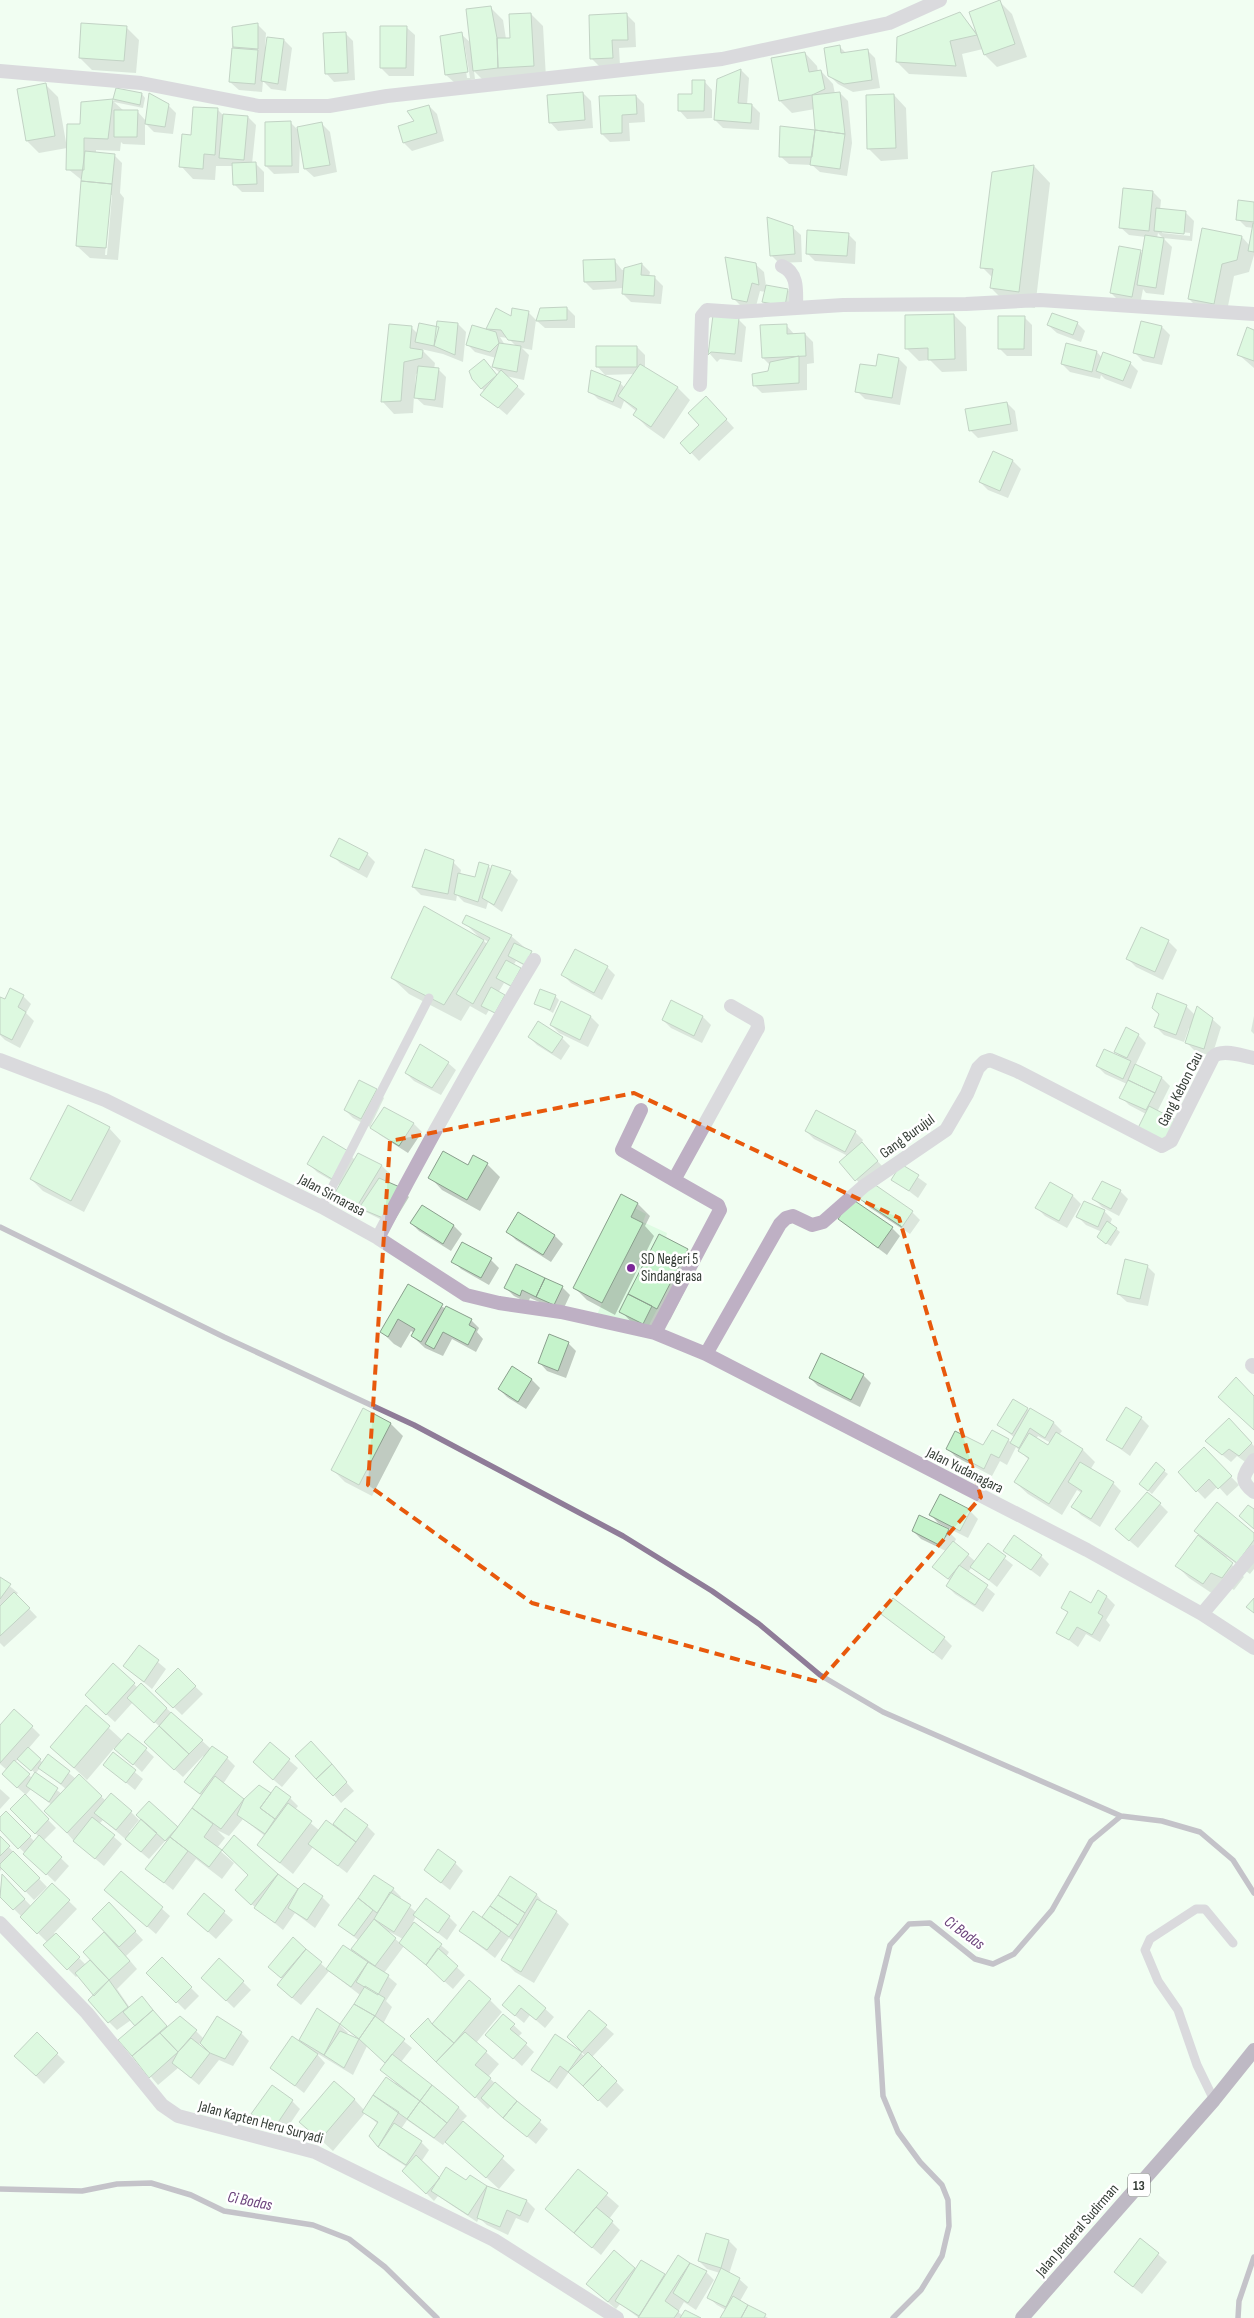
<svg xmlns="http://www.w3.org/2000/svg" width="1254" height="2318" font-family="'Sofia Sans Condensed',sans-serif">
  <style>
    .built { fill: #dffce3 }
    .shadow { fill: #0003; fill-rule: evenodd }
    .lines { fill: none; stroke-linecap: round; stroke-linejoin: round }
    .stream { stroke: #8f7c98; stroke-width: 5.5 }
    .building { fill: #c5f3cb; stroke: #8a9f8d }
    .service { stroke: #beb0c4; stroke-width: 9 }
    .minor { stroke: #beb0c4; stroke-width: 14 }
    .trunk { stroke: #82668c; stroke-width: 14 }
    .marked { fill: none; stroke: #e8590c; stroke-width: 4; stroke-dasharray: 10 6; stroke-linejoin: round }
    .poi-dot { fill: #7c2898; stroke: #fff; stroke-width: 2 }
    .labels { text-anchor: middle; stroke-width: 5; stroke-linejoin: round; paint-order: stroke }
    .shield { fill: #fff; stroke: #727772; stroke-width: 1 }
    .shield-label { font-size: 14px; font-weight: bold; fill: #353d36 }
    .street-label { font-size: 15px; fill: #353d36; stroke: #fff }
    .poi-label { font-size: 15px; fill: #353d36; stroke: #fff; text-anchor: start }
    .water-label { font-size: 16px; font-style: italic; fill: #6b427b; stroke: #fff }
  </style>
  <rect width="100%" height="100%" fill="#f1fef2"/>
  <path class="built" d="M 621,1194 L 638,1203 L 635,1208 L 646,1214 L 643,1222 L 667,1233 L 666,1237 L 688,1249 L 648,1327 L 597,1315 L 602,1303 L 573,1288 Z"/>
  <path class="shadow" d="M 1000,2 L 1012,14 L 1027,57 L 997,67 L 985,55 L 983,49 L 962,54 L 967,77 L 909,74 L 897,62 L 959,13 L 977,33 Z
    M 490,7 L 503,20 L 506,39 L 511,39 L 531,14 L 543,26 L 546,78 L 486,83 L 474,71 L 475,79 L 455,83 L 446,75 L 461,34 L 471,43 ZM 462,41 L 464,41 L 470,78 L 467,78 Z
    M 627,15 L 635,23 L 636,47 L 619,48 L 620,66 L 599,66 L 591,58 Z
    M 258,25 L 266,33 L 265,47 L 284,40 L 292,48 L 286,91 L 271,89 L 263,81 L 262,92 L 239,90 L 230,82 L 233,28 Z
    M 126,27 L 139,40 L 136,73 L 92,70 L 80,58 Z
    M 406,27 L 415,35 L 414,76 L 389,76 L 381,68 Z
    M 345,33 L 353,41 L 355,80 L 334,82 L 326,73 Z
    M 840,47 L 846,53 L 867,50 L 875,58 L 880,88 L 853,92 L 838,84 L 829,75 Z
    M 805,53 L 817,66 L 818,72 L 821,71 L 833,84 L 835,94 L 840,93 L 848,101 L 852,143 L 847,176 L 820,172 L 812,165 L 789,164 L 780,156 L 817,131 L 815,109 L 792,113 L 780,101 Z
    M 741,70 L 749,78 L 747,105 L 752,105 L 760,113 L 759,130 L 723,128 L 715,120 Z
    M 704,81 L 712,90 L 712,118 L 687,119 L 679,110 Z
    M 46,85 L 58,97 L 67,148 L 39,153 L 27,141 Z
    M 117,89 L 142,94 L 145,98 L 143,108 L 114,102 L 124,111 L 137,111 L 146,121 L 168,105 L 176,113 L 173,134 L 154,132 L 145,123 L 145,145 L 123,144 L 121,142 L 120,151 L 96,150 L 96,153 L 114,155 L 122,163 L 120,193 L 124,198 L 118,260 L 90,258 L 77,246 L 83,181 L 68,169 L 82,125 L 82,103 L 114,101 ZM 110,195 L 112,195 L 107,255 L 105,255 Z
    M 583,93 L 591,101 L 593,128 L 558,131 L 550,122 Z
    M 894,95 L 906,108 L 908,159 L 881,161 L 868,148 Z
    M 636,96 L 644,104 L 645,122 L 629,123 L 630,141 L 610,142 L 602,134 Z
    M 429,106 L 437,114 L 444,141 L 412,151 L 404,143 L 416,122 Z
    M 218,110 L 223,115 L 248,117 L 256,125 L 252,164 L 256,164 L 264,172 L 264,192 L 242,192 L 234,184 L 233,166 L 216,166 L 215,180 L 193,179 L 181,166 L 192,136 Z
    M 291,123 L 298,130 L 322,124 L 330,132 L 337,172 L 314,177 L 305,169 L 300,141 L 299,173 L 274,174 L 266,166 Z
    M 1034,166 L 1050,183 L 1035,308 L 1008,305 L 991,288 L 993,278 L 982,267 Z
    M 1153,192 L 1161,200 L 1160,210 L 1186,213 L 1194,221 L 1192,241 L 1163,238 L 1158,233 L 1157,238 L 1164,239 L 1172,247 L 1164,295 L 1146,293 L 1143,289 L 1140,305 L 1119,301 L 1111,293 L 1140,251 L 1143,254 L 1146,237 L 1129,235 L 1120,227 ZM 1162,230 L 1190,233 L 1190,236 L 1162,233 Z
    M 1254,203 L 1254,255 L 1249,272 L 1234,276 L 1226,316 L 1201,311 L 1189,299 L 1242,237 L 1250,246 L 1254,228 L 1246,227 L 1238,219 Z
    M 792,227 L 801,235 L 802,262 L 779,263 L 771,255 Z
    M 848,234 L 856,242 L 855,264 L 815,261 L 807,253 Z
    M 614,260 L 622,270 L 642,264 L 650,272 L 649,277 L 655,278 L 663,286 L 661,304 L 631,302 L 623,294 L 623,288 L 593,290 L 585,282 Z
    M 755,264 L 764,272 L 766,286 L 788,290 L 796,299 L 793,313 L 772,309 L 764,301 L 766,292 L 760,291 L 755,310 L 741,306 L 733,298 Z
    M 567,308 L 575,316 L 575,328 L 545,328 L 537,321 Z
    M 496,310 L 512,317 L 528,312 L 536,320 L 532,350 L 522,348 L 529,355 L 524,380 L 506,376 L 525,394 L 507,415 L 482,394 L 484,391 L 473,378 L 484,361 L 497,377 L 500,373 L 493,367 L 496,358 L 475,352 L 467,344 L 487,330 ZM 500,337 L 508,338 L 517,347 L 505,345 Z
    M 954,315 L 966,327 L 967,371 L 942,372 L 930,360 L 919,361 L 906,348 Z
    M 714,316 L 738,319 L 746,327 L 742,362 L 720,359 L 717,362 L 710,354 Z
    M 1024,317 L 1032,325 L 1032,356 L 1007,356 L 999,348 Z
    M 1077,323 L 1085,331 L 1081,342 L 1057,333 L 1048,325 Z
    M 458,324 L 466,332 L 463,362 L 443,354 L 421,349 L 435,363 L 434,369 L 438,369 L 446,377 L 443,408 L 424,405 L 414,396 L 413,413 L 394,414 L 382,401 L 411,327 L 418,334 ZM 419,373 L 417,385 L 415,385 L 416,374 Z
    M 786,325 L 794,334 L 805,334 L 813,342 L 814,363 L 807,364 L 807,390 L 762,393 L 754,385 L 769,372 L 770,365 L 763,358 Z
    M 1162,327 L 1170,335 L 1162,365 L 1143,361 L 1135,353 Z
    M 1254,331 L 1254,368 L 1238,354 Z
    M 1067,345 L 1097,352 L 1102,358 L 1130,363 L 1138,371 L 1131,389 L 1105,379 L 1101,375 L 1100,379 L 1070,372 L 1062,364 Z
    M 637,347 L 645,355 L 645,369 L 678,388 L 690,400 L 664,439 L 647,427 L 635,415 L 637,412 L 624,401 L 621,409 L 598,399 L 590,391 L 620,383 L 625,388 L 635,374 L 605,375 L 597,366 Z
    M 899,359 L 907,367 L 900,405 L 865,399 L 857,391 L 877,368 Z
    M 1007,403 L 1015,411 L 1018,431 L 978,438 L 970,430 Z
    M 714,406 L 734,428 L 699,461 L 682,443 L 701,425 Z
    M 1013,461 L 1021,469 L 1008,498 L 988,490 L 980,482 Z
    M 367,854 L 375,862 L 367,878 L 340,863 L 332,855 Z
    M 453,862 L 461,870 L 460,875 L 476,878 L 488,866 L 492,870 L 510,872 L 518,880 L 502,912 L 488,902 L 486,909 L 464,902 L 457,895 L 456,901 L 421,895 L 413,887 Z
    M 464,922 L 511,936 L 535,956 L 529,968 L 516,961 L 513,966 L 524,973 L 515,989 L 504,983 L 498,993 L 508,999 L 499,1016 L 489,1010 L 486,1015 L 470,1006 L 461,1021 L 409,994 L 392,978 L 479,937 ZM 481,938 L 489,942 L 488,945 Z
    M 1142,929 L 1169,942 L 1177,950 L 1163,980 L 1136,967 L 1128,959 Z
    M 607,967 L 615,975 L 602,1000 L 571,983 L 563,975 Z
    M 23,996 L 31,1004 L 26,1013 L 34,1021 L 20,1048 L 5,1040 L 0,1035 L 0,998 L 5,1001 Z
    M 555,996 L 559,1000 L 553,1013 L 536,1003 Z
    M 672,1002 L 703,1017 L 711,1025 L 702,1043 L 671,1028 L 663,1020 Z
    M 562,1003 L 591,1017 L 599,1025 L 588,1047 L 559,1033 L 551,1025 Z
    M 1186,1006 L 1195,1015 L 1212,1019 L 1221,1027 L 1212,1056 L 1195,1051 L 1187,1043 L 1191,1029 L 1189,1028 L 1184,1042 L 1164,1035 L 1156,1027 Z
    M 1254,1016 L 1254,1034 L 1251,1031 Z
    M 1138,1035 L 1146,1043 L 1135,1066 L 1162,1078 L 1170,1086 L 1157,1112 L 1183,1129 L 1173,1148 L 1147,1135 L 1146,1114 L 1129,1105 L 1121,1097 L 1127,1084 L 1105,1074 L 1097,1066 L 1122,1058 L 1116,1052 Z
    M 529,1037 L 562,1038 L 570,1046 L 561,1060 L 537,1045 Z
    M 448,1063 L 456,1070 L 441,1095 L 414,1081 L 406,1073 Z
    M 376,1090 L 384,1098 L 370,1127 L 353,1118 L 345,1110 Z
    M 384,1109 L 414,1124 L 422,1132 L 408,1153 L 380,1135 L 372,1127 Z
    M 109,1128 L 121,1141 L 84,1212 L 43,1191 L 31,1179 Z
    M 806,1131 L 855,1132 L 863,1140 L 861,1144 L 885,1169 L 864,1188 L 841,1163 L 848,1156 L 814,1139 Z
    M 347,1152 L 355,1160 L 358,1155 L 382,1166 L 390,1174 L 385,1182 L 401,1189 L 409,1197 L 392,1225 L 366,1212 L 364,1215 L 343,1204 L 335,1196 L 341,1186 L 317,1172 L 309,1164 Z
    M 487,1164 L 500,1177 L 480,1211 L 442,1190 L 430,1177 L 468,1166 Z
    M 902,1166 L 927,1184 L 918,1198 L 893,1179 Z
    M 1051,1183 L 1073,1196 L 1081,1204 L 1067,1228 L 1045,1216 L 1037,1208 Z
    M 1120,1191 L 1128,1199 L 1119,1216 L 1102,1207 L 1094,1199 Z
    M 861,1199 L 912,1212 L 920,1220 L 910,1234 L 869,1207 Z
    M 638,1204 L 650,1216 L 645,1226 L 654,1236 L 615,1315 L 587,1300 L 575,1288 Z
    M 422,1207 L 454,1226 L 462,1234 L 451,1251 L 419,1231 L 411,1223 Z
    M 1104,1211 L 1112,1219 L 1110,1224 L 1120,1232 L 1111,1246 L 1102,1241 L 1102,1232 L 1086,1225 L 1078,1217 Z
    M 518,1214 L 555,1236 L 563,1244 L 551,1262 L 516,1240 L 508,1232 Z
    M 839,1219 L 892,1228 L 900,1236 L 887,1255 Z
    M 687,1250 L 699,1262 L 670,1320 L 665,1318 L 656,1335 L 633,1324 L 621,1311 Z
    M 491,1260 L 499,1268 L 489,1285 L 461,1269 L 453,1261 Z
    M 1147,1266 L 1155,1274 L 1148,1306 L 1127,1302 L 1118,1294 Z
    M 408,1286 L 446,1309 L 471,1320 L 479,1328 L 477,1332 L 483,1339 L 476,1352 L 452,1339 L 443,1356 L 425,1348 L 412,1336 L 414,1333 L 411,1331 L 401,1348 L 394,1344 L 382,1332 Z
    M 562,1287 L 570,1295 L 562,1312 L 530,1298 L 528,1303 L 514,1296 L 506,1288 Z
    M 568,1343 L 576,1351 L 566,1378 L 547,1371 L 539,1362 Z
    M 513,1368 L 532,1380 L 540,1388 L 526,1409 L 507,1397 L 499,1389 Z
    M 863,1375 L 871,1383 L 860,1407 L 818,1386 L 810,1378 Z
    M 1027,1409 L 1054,1423 L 1062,1431 L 1059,1435 L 1083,1450 L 1095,1462 L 1090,1470 L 1113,1483 L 1121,1491 L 1100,1527 L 1081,1515 L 1073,1507 L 1082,1493 L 1077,1490 L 1062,1515 L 1028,1494 L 1015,1482 L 1029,1460 L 1016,1447 L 1007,1465 L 1000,1461 L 992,1476 L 956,1457 L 948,1449 L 984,1447 L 1008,1440 L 1012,1443 L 1015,1438 L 999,1425 ZM 1038,1436 L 1051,1443 L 1049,1447 L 1036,1439 Z
    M 363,1410 L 391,1424 L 403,1436 L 372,1496 L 345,1482 L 332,1469 Z
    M 1141,1418 L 1149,1426 L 1130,1456 L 1108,1440 Z
    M 1229,1420 L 1254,1446 L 1254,1457 L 1248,1464 L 1237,1456 L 1231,1462 L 1215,1449 Z
    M 1204,1449 L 1239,1485 L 1227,1496 L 1218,1486 L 1205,1499 L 1179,1472 Z
    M 1164,1471 L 1168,1474 L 1152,1494 L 1144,1487 Z
    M 1160,1504 L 1168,1512 L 1138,1548 L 1125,1537 Z
    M 970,1511 L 978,1519 L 968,1538 L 938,1523 L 930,1514 Z
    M 913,1531 L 948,1531 L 956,1539 L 954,1543 L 976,1562 L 988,1545 L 1013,1565 L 997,1587 L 972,1567 L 968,1572 L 995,1594 L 983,1612 L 955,1594 L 947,1586 L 950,1581 L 934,1567 L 946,1551 L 921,1539 Z
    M 1200,1535 L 1254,1535 L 1254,1569 L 1250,1574 L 1227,1557 L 1226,1559 L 1244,1577 L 1234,1590 L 1224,1584 L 1216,1596 L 1189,1578 L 1177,1566 Z
    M 1005,1551 L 1041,1556 L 1049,1564 L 1040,1577 Z
    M 0,1578 L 18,1593 L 16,1595 L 37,1617 L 4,1647 L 0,1643 Z
    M 1107,1597 L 1115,1605 L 1106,1620 L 1110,1625 L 1100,1642 L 1086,1634 L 1078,1647 L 1058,1632 L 1069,1614 L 1062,1607 L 1091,1605 Z
    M 883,1614 L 944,1638 L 952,1646 L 942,1660 Z
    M 139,1646 L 166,1669 L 152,1689 L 124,1666 Z
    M 114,1665 L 138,1688 L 141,1685 L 211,1749 L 227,1758 L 235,1766 L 223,1784 L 244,1801 L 271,1795 L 290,1798 L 298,1806 L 295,1810 L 320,1831 L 333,1826 L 345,1810 L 367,1826 L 375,1834 L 347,1873 L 313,1847 L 293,1874 L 258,1845 L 265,1836 L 243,1819 L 229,1836 L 217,1830 L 225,1838 L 217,1848 L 234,1863 L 222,1879 L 196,1859 L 173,1890 L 147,1869 L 167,1842 L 166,1840 L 149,1859 L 103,1820 L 99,1824 L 122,1844 L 104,1866 L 74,1841 L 58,1823 L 52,1805 L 31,1789 L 25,1796 L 56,1828 L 43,1841 L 69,1866 L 55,1882 L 0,1829 L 0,1818 L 6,1812 L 35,1842 L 39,1837 L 12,1809 L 26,1795 L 11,1782 L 7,1770 L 0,1764 L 0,1726 L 32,1727 L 40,1735 L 28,1749 L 43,1763 L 48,1756 L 76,1779 L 79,1776 L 106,1801 L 131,1812 L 139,1820 L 129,1832 L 131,1833 L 178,1829 L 202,1796 L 186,1782 L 204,1757 L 203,1756 L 183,1777 L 153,1750 L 159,1726 L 133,1702 L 115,1722 L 94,1703 ZM 19,1758 L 36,1774 L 32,1778 L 15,1762 ZM 40,1768 L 66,1789 L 62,1794 L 35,1774 Z
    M 178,1670 L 203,1694 L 182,1715 L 157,1691 Z
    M 86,1707 L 123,1741 L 129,1734 L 154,1757 L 142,1772 L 115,1747 L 87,1780 L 51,1747 Z
    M 270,1744 L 298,1768 L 282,1787 L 262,1770 Z
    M 319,1751 L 354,1791 L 341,1803 L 334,1795 Z
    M 113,1754 L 143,1779 L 135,1790 L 105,1765 Z
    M 0,1789 L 10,1798 L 0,1809 Z
    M 0,1838 L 47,1887 L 34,1900 L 3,1868 L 0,1871 Z
    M 455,1863 L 463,1871 L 450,1890 L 425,1870 Z
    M 121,1872 L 170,1916 L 156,1934 L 114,1898 Z
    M 250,1875 L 277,1875 L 298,1891 L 322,1897 L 330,1905 L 315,1928 L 295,1913 L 283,1930 L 249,1902 Z
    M 2,1876 L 31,1906 L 52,1885 L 77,1909 L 54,1933 L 86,1965 L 92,1960 L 85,1952 L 106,1932 L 117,1912 L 143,1940 L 126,1956 L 137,1969 L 117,1989 L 130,2008 L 149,2006 L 167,2027 L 196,2031 L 204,2039 L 241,2033 L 249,2041 L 233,2066 L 219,2060 L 199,2085 L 178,2068 L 158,2085 L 120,2040 L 136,2026 L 131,2020 L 117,2030 L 109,2022 L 96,1996 L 78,1975 L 76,1977 L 68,1969 L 47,1942 L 0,1895 ZM 201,2042 L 211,2053 L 210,2054 L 198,2045 Z
    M 374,1876 L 393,1889 L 401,1897 L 400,1899 L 417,1913 L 449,1917 L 457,1925 L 447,1940 L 416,1916 L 413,1922 L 449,1952 L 446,1957 L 465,1975 L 453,1989 L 404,1946 L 384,1973 L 397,1984 L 386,2001 L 392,2007 L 383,2024 L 412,2048 L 401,2062 L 459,2108 L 467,2116 L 462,2121 L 515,2170 L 499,2189 L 446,2141 L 443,2145 L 407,2120 L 401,2129 L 421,2142 L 429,2150 L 421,2162 L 441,2180 L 487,2187 L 527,2201 L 535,2209 L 528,2223 L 516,2218 L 508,2235 L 487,2225 L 479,2218 L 477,2222 L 438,2196 L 434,2201 L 404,2171 L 407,2167 L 388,2155 L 371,2136 L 378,2124 L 365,2113 L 333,2151 L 301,2122 L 354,2099 L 364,2110 L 394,2084 L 396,2082 L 382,2070 L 386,2064 L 367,2046 L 353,2075 L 315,2052 L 325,2063 L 304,2093 L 272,2068 L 299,2041 L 318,2010 L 340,2025 L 348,2033 L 346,2035 L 360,2040 L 350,2032 L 360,1995 L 329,1971 L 301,2005 L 286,1993 L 283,1979 L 277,1975 L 293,1939 L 327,1969 L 344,1946 L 351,1950 L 358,1940 L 340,1925 ZM 388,1931 L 403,1939 L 400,1943 L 387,1932 Z
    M 511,1878 L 537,1895 L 544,1904 L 556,1912 L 569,1924 L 534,1983 L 515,1972 L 502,1959 L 514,1941 L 509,1938 L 495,1958 L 460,1931 L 483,1919 Z
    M 204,1895 L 233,1920 L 216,1939 L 188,1914 Z
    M 162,1959 L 199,1996 L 185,2010 L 148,1973 Z
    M 243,1982 L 251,1990 L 234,2008 L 211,1986 Z
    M 520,1986 L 554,2017 L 545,2028 L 530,2015 L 524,2023 L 512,2013 Z
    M 490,2000 L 502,2012 L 476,2043 L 499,2064 L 488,2077 L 548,2129 L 536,2144 L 491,2106 L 488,2109 L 412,2036 L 428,2019 L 433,2025 Z
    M 589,2012 L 614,2034 L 592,2057 L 624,2090 L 607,2108 L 569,2072 L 557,2089 L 532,2070 L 556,2036 L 586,2057 L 569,2037 Z
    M 503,2015 L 522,2033 L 518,2037 L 534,2052 L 522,2066 L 487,2035 Z
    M 37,2034 L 65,2062 L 44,2084 L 16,2056 Z
    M 292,2101 L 300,2109 L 281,2137 L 253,2114 Z
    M 578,2170 L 619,2206 L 609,2219 L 620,2230 L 601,2255 L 547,2209 Z
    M 1141,2240 L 1167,2262 L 1142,2294 L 1124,2280 Z
    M 729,2241 L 737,2249 L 729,2274 L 739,2279 L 748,2287 L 740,2301 L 768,2318 L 721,2318 L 726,2310 L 717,2305 L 708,2297 L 720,2273 L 707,2269 L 699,2261 Z
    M 614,2252 L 636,2270 L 666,2277 L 689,2264 L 706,2272 L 714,2280 L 696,2310 L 684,2302 L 678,2312 L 683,2316 L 699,2318 L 639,2318 L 620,2304 L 616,2309 L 596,2292 Z"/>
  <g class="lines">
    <path class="stream" d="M 0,1227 L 224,1337 L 414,1425 L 623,1536 L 712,1591 L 759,1624 L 820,1675 L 883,1712 L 1121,1816
      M 0,2189 L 82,2191 L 117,2184 L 151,2183 L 191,2195 L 224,2211 L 313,2225 L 349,2239 L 385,2267 L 437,2318
      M 893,2318 L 921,2290 L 942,2256 L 949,2226 L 948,2200 L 942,2185 L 920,2162 L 898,2132 L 883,2096 L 877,1998 L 890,1945 L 909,1924 L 930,1923 L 975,1959 L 993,1964 L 1014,1954 L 1052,1910 L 1091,1841 L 1121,1816 L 1162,1821 L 1200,1832 L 1233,1860 L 1254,1893
      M 1238,2318 L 1239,2301 L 1254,2257"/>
  </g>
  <path class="building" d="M 1000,0 L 1015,44 L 984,55 L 969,12 Z
    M 491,6 L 497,38 L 498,68 L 473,71 L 466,9 Z
    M 960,12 L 977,35 L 950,41 L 956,66 L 896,62 L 897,37 Z
    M 531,13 L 534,66 L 498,68 L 497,38 L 510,38 L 509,14 Z
    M 627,13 L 628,40 L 612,40 L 613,58 L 590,59 L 589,15 Z
    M 81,23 L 127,26 L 124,61 L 79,58 Z
    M 258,23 L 258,49 L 233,47 L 232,27 Z
    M 380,26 L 407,26 L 406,68 L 380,68 Z
    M 346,32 L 348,73 L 325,74 L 323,33 Z
    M 462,32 L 468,72 L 445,75 L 440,36 Z
    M 267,37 L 284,39 L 278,84 L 261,81 Z
    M 840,45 L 841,53 L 868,49 L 872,80 L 844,84 L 828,76 L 824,48 Z
    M 232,48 L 258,50 L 255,84 L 229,82 Z
    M 805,52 L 809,72 L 821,70 L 825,89 L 812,95 L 779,101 L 771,58 Z
    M 741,69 L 738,103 L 752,104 L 751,123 L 714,120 L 717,79 Z
    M 692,80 L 705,80 L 704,111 L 678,111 L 678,94 L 692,94 Z
    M 46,83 L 55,136 L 26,141 L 17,89 Z
    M 116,88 L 142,93 L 140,105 L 113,99 Z
    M 583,92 L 585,120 L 549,123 L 547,95 Z
    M 840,92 L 845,134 L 815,130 L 812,95 Z
    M 149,93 L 169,104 L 165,127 L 145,124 Z
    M 894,94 L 896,148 L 867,149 L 866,95 Z
    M 636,95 L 637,114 L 622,115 L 622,133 L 601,134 L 599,96 Z
    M 113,99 L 108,139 L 84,138 L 84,170 L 66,170 L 67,124 L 80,124 L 81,102 Z
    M 429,105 L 437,133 L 403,143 L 398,126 L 414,121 L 407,111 Z
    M 193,107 L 218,108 L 215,155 L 204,154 L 203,169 L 179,167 L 182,134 L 191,135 Z
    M 114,110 L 138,110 L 137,137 L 114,137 Z
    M 223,114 L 248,116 L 244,160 L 219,158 Z
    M 291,121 L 292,166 L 265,166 L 265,122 Z
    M 322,122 L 330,165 L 304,169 L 297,127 Z
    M 780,126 L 815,130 L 812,157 L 779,157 Z
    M 815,130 L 845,134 L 840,169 L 810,165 Z
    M 85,151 L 115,154 L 112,184 L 81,181 Z
    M 256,162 L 257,184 L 233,185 L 232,163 Z
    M 1034,165 L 1019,292 L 990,288 L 993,269 L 980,268 L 992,172 Z
    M 81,181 L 112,184 L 106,248 L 76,246 Z
    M 1123,188 L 1153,191 L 1149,231 L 1119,228 Z
    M 1238,200 L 1254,202 L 1254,222 L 1236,220 Z
    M 1156,208 L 1186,211 L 1184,234 L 1154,231 Z
    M 767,217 L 793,226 L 795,254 L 770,256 Z
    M 1253,223 L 1254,223 L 1254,252 L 1248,251 Z
    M 1202,228 L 1242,236 L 1237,260 L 1222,264 L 1214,304 L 1188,299 Z
    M 807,230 L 849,233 L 847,256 L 806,254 Z
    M 1145,235 L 1164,238 L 1156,288 L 1137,285 Z
    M 1119,246 L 1141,250 L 1132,297 L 1110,293 Z
    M 725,257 L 756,263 L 759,285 L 752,283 L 747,302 L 732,299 Z
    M 615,259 L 616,281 L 584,282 L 583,260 Z
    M 642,263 L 641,275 L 655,276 L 654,296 L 622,294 L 624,268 Z
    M 766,285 L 788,289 L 785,306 L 762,302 Z
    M 567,307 L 567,320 L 536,321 L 540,308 Z
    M 496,308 L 511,316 L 512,308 L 529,311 L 524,342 L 508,340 L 501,330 L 486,329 Z
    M 1052,313 L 1078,322 L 1073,335 L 1047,325 Z
    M 954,314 L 955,359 L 928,360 L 928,348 L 905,349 L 905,315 Z
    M 713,315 L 739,318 L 735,354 L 711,352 L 708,355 Z
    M 998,316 L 1025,316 L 1024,349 L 998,349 Z
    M 437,321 L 458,323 L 455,355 L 434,346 Z
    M 1141,321 L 1162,326 L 1154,358 L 1133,353 Z
    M 419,323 L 439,327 L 434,346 L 415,342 Z
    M 389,324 L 412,326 L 410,348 L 423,350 L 422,358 L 404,362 L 401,401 L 381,402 Z
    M 787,324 L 787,334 L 805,333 L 806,356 L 762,358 L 760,325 Z
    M 472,325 L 496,332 L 499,343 L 490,352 L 466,345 Z
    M 1247,327 L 1254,330 L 1254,361 L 1237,355 Z
    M 499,343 L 521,346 L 517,372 L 492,367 Z
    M 1066,343 L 1097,351 L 1092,372 L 1061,364 Z
    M 596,346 L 637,346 L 637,367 L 596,367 Z
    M 1103,352 L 1131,362 L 1123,381 L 1096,371 Z
    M 878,354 L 899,358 L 892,398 L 855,392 L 860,364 L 876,366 Z
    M 799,356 L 799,383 L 753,386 L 752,374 L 768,371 L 770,362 Z
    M 484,359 L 497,375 L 481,389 L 472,379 L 469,371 Z
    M 640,364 L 678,387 L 651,427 L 633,415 L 637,409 L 618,396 Z
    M 418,366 L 439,368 L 435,400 L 414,398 Z
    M 501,370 L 518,386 L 498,408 L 480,395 Z
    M 591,370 L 621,382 L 613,402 L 588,392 Z
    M 706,396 L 727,419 L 690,454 L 680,443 L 699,425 L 688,413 Z
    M 1007,402 L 1011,424 L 969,431 L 965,409 Z
    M 993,451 L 1013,460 L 1000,491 L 979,482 Z
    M 339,838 L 368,853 L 359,870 L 330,856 Z
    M 425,849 L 454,860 L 448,894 L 412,887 Z
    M 479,862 L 489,865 L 478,902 L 454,894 L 458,873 L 475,877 Z
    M 492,865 L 511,871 L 494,905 L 482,898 Z
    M 424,906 L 484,940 L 444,1005 L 391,978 Z
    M 466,915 L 512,935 L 473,1004 L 456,994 L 490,938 L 462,923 Z
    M 1141,927 L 1169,940 L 1155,972 L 1126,959 Z
    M 514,943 L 532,951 L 525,965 L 508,956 Z
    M 575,949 L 608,966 L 594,993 L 561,975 Z
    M 506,960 L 521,968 L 511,986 L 496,978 Z
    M 491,987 L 505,995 L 495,1013 L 481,1006 Z
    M 10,988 L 24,995 L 18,1007 L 26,1012 L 12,1040 L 0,1034 L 0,997 L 5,999 Z
    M 540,989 L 556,995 L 550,1010 L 534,1004 Z
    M 1157,993 L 1187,1005 L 1176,1035 L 1154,1027 L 1159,1014 L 1152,1008 Z
    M 671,1000 L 703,1016 L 694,1036 L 662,1020 Z
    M 561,1001 L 591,1016 L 580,1040 L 550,1025 Z
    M 1197,1006 L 1213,1018 L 1204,1049 L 1185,1043 Z
    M 538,1021 L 563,1037 L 552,1053 L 528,1037 Z
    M 1126,1027 L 1139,1034 L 1127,1058 L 1114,1052 Z
    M 420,1044 L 449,1062 L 432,1088 L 405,1073 Z
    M 1104,1049 L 1131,1061 L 1123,1079 L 1096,1066 Z
    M 1135,1064 L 1162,1077 L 1155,1093 L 1128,1080 Z
    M 359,1080 L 377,1089 L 361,1119 L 344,1110 Z
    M 1128,1080 L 1155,1093 L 1146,1110 L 1119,1098 Z
    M 68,1105 L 110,1127 L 71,1201 L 30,1179 Z
    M 1149,1106 L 1176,1120 L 1164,1141 L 1138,1128 Z
    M 384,1107 L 414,1123 L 399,1146 L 370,1128 Z
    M 816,1110 L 856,1131 L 845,1152 L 805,1131 Z
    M 323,1136 L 348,1151 L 332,1179 L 307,1164 Z
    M 862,1142 L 878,1161 L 855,1181 L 839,1162 Z
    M 443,1151 L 468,1165 L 473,1155 L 488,1163 L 467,1200 L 428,1178 Z
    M 358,1153 L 382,1165 L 356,1208 L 333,1196 Z
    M 901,1164 L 919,1175 L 909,1191 L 891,1180 Z
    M 379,1178 L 402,1188 L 383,1218 L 359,1208 Z
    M 1102,1181 L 1121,1190 L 1111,1209 L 1092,1199 Z
    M 871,1182 L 913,1211 L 902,1227 L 860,1199 Z
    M 1050,1182 L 1073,1195 L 1059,1221 L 1035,1208 Z
    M 621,1194 L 638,1203 L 631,1217 L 643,1223 L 602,1303 L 573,1288 Z
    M 852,1199 L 893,1227 L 878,1248 L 838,1219 Z
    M 1084,1201 L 1105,1210 L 1098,1227 L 1076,1217 Z
    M 422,1205 L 454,1225 L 443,1244 L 410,1223 Z
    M 518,1212 L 555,1235 L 543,1255 L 506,1232 Z
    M 1107,1221 L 1117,1228 L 1106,1244 L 1097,1237 Z
    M 659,1234 L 688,1249 L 657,1309 L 628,1294 Z
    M 462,1242 L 492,1258 L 481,1278 L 451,1262 Z
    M 1125,1259 L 1148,1265 L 1140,1299 L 1117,1294 Z
    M 516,1264 L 545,1278 L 536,1297 L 522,1290 L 520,1296 L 504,1288 Z
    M 545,1278 L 563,1286 L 554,1305 L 536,1297 Z
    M 408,1284 L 443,1304 L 421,1342 L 411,1336 L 415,1329 L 398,1319 L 388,1337 L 380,1332 Z
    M 628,1294 L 652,1306 L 643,1324 L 619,1312 Z
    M 446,1306 L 472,1319 L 469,1325 L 476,1329 L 468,1345 L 443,1332 L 434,1349 L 425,1344 Z
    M 549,1334 L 569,1342 L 558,1371 L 538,1363 Z
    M 821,1353 L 864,1374 L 851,1400 L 809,1378 Z
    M 512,1366 L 532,1379 L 518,1402 L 498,1389 Z
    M 1236,1377 L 1254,1396 L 1254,1430 L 1218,1397 Z
    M 1013,1399 L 1028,1408 L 1012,1434 L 997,1425 Z
    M 1126,1407 L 1142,1417 L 1122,1449 L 1106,1440 Z
    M 363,1408 L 391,1423 L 359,1485 L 331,1470 Z
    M 1030,1408 L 1054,1422 L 1045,1438 L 1030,1428 L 1019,1448 L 1010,1443 Z
    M 1229,1418 L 1252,1443 L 1239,1456 L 1229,1449 L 1222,1455 L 1205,1441 Z
    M 992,1430 L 1009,1439 L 999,1458 L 991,1454 L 984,1469 L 946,1449 L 955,1431 L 983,1445 Z
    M 1056,1432 L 1083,1449 L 1049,1504 L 1014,1482 L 1029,1458 L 1018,1451 L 1029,1433 L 1048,1445 Z
    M 1204,1447 L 1232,1476 L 1218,1489 L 1209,1479 L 1196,1492 L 1178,1472 Z
    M 1080,1462 L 1114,1482 L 1091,1519 L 1071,1507 L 1082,1491 L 1068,1482 Z
    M 1156,1462 L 1165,1470 L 1148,1491 L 1139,1484 Z
    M 1147,1492 L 1161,1503 L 1129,1541 L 1115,1529 Z
    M 940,1494 L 971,1510 L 960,1531 L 929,1515 Z
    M 1217,1502 L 1254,1533 L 1254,1540 L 1237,1563 L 1194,1531 Z
    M 1248,1505 L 1254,1509 L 1254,1529 L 1239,1516 Z
    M 919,1515 L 949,1529 L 941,1546 L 912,1531 Z
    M 1014,1535 L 1042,1555 L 1031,1570 L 1003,1551 Z
    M 1198,1535 L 1233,1563 L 1222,1578 L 1211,1573 L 1203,1584 L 1175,1566 Z
    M 953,1541 L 969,1554 L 948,1579 L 932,1567 Z
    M 988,1543 L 1006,1556 L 989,1580 L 970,1567 Z
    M 959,1565 L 988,1585 L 975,1605 L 946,1586 Z
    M 0,1577 L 11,1584 L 0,1599 Z
    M 1098,1590 L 1107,1596 L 1098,1613 L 1103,1616 L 1092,1635 L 1077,1627 L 1069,1640 L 1056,1633 L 1068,1612 L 1061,1608 L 1070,1591 L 1091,1603 Z
    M 14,1592 L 30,1608 L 0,1636 L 0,1606 Z
    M 893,1598 L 945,1637 L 933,1653 L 881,1614 Z
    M 1254,1598 L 1254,1613 L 1246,1607 Z
    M 139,1645 L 159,1660 L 144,1682 L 123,1666 Z
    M 113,1663 L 135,1683 L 106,1715 L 85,1695 Z
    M 178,1668 L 196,1686 L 173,1708 L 155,1691 Z
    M 141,1683 L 167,1708 L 154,1723 L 127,1698 Z
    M 86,1705 L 110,1726 L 74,1768 L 50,1747 Z
    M 14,1709 L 33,1726 L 0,1763 L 0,1725 Z
    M 171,1712 L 203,1740 L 189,1754 L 159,1726 Z
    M 159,1726 L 189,1754 L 174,1770 L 144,1742 Z
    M 128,1733 L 147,1748 L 133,1765 L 114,1749 Z
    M 311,1741 L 332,1764 L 316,1779 L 295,1756 Z
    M 270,1742 L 290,1759 L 273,1780 L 253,1762 Z
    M 212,1746 L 228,1757 L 200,1794 L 184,1782 Z
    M 28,1747 L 41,1759 L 31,1771 L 17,1759 Z
    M 113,1752 L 136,1770 L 126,1783 L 103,1765 Z
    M 48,1754 L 70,1771 L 61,1784 L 38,1768 Z
    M 14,1760 L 30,1774 L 17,1788 L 2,1774 Z
    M 332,1764 L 347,1782 L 333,1796 L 316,1779 Z
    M 35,1772 L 58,1788 L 49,1802 L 26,1786 Z
    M 79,1774 L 102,1796 L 67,1833 L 44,1811 Z
    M 215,1776 L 244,1799 L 221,1829 L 192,1808 Z
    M 259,1785 L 271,1793 L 260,1808 L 275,1819 L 265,1834 L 237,1815 L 244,1799 Z
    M 276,1786 L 291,1797 L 275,1819 L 260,1808 Z
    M 111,1793 L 132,1811 L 116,1830 L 94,1813 Z
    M 25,1794 L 49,1819 L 35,1834 L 10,1809 Z
    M 149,1801 L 178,1827 L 165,1841 L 136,1815 Z
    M 288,1803 L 312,1821 L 280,1863 L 257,1845 Z
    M 192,1808 L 213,1824 L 204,1837 L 222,1850 L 209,1867 L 170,1837 Z
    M 345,1808 L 368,1825 L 356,1842 L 333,1824 Z
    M 6,1811 L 31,1836 L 18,1849 L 0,1830 L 0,1817 Z
    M 92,1817 L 115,1835 L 95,1859 L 73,1841 Z
    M 141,1819 L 157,1833 L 141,1852 L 125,1839 Z
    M 326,1820 L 356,1842 L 338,1866 L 308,1844 Z
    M 39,1835 L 62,1857 L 46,1875 L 23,1854 Z
    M 234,1835 L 278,1874 L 251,1905 L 235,1890 L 248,1875 L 222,1850 Z
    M 0,1836 L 10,1846 L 0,1856 Z
    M 170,1837 L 188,1851 L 164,1883 L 145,1869 Z
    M 438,1849 L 456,1862 L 441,1883 L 424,1870 Z
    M 13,1851 L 40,1878 L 25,1892 L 0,1867 L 0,1864 Z
    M 121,1871 L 163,1907 L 147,1927 L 104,1890 Z
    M 2,1874 L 25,1899 L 13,1910 L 0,1897 Z
    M 278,1874 L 298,1889 L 275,1923 L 254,1908 Z
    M 374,1875 L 394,1888 L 377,1913 L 358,1898 Z
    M 510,1876 L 537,1894 L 525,1913 L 498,1895 Z
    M 52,1883 L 70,1900 L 37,1934 L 20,1917 Z
    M 304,1883 L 323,1896 L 307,1920 L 288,1908 L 298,1889 Z
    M 390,1892 L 411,1905 L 394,1932 L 374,1919 Z
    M 204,1893 L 225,1911 L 208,1932 L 187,1914 Z
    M 498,1895 L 525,1913 L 518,1925 L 490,1906 Z
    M 358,1898 L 373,1910 L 354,1936 L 338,1925 Z
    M 426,1898 L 450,1916 L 438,1933 L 413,1915 Z
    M 537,1899 L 557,1911 L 521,1972 L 501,1960 Z
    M 109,1902 L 136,1931 L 119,1947 L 92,1919 Z
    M 490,1906 L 518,1925 L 509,1937 L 482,1917 Z
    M 473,1911 L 501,1931 L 487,1950 L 459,1931 Z
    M 374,1919 L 396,1938 L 375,1966 L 351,1949 Z
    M 414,1922 L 442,1944 L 426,1965 L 399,1943 Z
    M 104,1932 L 130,1961 L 109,1980 L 83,1952 Z
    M 56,1933 L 80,1957 L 67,1970 L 43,1945 Z
    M 293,1937 L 306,1949 L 281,1978 L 268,1967 Z
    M 343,1945 L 368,1962 L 351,1987 L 326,1969 Z
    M 438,1948 L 458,1966 L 444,1982 L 426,1965 Z
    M 306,1949 L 322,1962 L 292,1998 L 277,1985 Z
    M 162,1957 L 192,1987 L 176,2003 L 146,1973 Z
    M 219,1958 L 244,1981 L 226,2001 L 201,1978 Z
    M 90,1960 L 109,1980 L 94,1996 L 75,1973 Z
    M 368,1962 L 389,1975 L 378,1995 L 356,1982 Z
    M 109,1980 L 128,2007 L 108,2023 L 88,2000 Z
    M 469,1980 L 491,1999 L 454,2043 L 432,2024 Z
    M 519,1985 L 546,2008 L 536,2020 L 521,2008 L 515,2016 L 502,2005 Z
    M 365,1986 L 385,1998 L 375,2016 L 354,2004 Z
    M 142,1996 L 153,2010 L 135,2026 L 123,2012 Z
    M 354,2004 L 375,2016 L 359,2039 L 340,2024 Z
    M 317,2008 L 340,2024 L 324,2055 L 299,2040 Z
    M 153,2010 L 167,2026 L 132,2056 L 118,2040 Z
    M 589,2010 L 607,2025 L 582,2052 L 567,2037 Z
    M 503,2014 L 515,2024 L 510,2029 L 527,2043 L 513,2059 L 485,2035 Z
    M 180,2016 L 197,2030 L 178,2052 L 160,2033 Z
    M 217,2016 L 242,2032 L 225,2059 L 210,2053 L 200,2043 Z
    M 375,2016 L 405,2039 L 385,2063 L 359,2039 Z
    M 428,2018 L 432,2024 L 454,2043 L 436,2062 L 410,2036 Z
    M 340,2031 L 359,2039 L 344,2068 L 324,2055 Z
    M 37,2032 L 58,2053 L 36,2076 L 14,2056 Z
    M 465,2032 L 487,2051 L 475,2065 L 491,2078 L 475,2098 L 436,2062 Z
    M 160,2033 L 178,2052 L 149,2078 L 132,2056 Z
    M 555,2034 L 582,2052 L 568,2072 L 560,2066 L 549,2082 L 531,2070 Z
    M 292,2036 L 318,2054 L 295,2086 L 270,2068 Z
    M 191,2038 L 210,2053 L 191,2078 L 172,2063 L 178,2052 Z
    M 588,2052 L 602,2066 L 583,2086 L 568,2072 Z
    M 392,2054 L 432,2085 L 420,2101 L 380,2070 Z
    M 602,2066 L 617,2081 L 598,2101 L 583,2086 Z
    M 386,2077 L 420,2101 L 407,2119 L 373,2095 Z
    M 334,2081 L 355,2099 L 320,2140 L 299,2122 Z
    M 495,2082 L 517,2101 L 503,2118 L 481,2098 Z
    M 272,2085 L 293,2100 L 273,2130 L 251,2114 Z
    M 432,2085 L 459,2107 L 447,2123 L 420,2101 Z
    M 373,2095 L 399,2112 L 378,2147 L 369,2136 L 378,2122 L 362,2112 Z
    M 420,2101 L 447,2123 L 434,2138 L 407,2119 Z
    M 517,2101 L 541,2120 L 527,2137 L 503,2118 Z
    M 463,2121 L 504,2156 L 486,2178 L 445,2142 Z
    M 394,2123 L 422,2141 L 406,2165 L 378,2147 Z
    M 416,2155 L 440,2178 L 426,2194 L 402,2171 Z
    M 446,2167 L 466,2180 L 470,2175 L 487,2186 L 468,2215 L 431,2191 Z
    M 578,2169 L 608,2193 L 574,2233 L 545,2209 Z
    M 487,2186 L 527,2200 L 520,2216 L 507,2210 L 500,2227 L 477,2218 Z
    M 596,2207 L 613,2221 L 592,2248 L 574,2233 Z
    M 706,2233 L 729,2240 L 721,2268 L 698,2261 Z
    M 1140,2238 L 1159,2253 L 1133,2287 L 1114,2272 Z
    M 614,2250 L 635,2268 L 608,2302 L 586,2284 Z
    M 678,2255 L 690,2263 L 665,2301 L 679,2311 L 674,2318 L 638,2318 Z
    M 641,2260 L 665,2274 L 639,2316 L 615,2301 Z
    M 690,2263 L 707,2271 L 688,2303 L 673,2293 Z
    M 721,2268 L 740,2278 L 726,2307 L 707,2298 Z
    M 733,2296 L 748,2305 L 741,2318 L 720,2318 Z
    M 748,2305 L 766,2314 L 764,2318 L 741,2318 Z
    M 685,2310 L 701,2318 L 680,2318 Z"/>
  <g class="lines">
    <path class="service" d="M 322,1207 L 429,998
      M 1214,2100 L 1197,2065 L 1178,2010 L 1158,1981 L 1145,1950 L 1150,1939 L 1196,1909 L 1205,1909 L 1233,1943"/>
    <path class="minor" d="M 0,71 L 141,83 L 259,106 L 329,106 L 387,96 L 722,59 L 889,23 L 940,0
      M 782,266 C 799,273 796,293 796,308
      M 700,385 L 702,316 L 707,310 L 736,312 L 843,305 L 966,304 L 1040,300 L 1254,314
      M 0,1060 L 105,1100 L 322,1207 L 378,1238 L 466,1295 L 499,1303 L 561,1312 L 655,1333 L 706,1354 L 1087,1550 L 1202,1614 L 1254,1648
      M 641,1110 L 622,1150 L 674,1180
      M 378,1238 C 427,1143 479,1051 534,960
      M 655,1333 L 720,1210 L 718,1205 L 674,1180 L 758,1028 L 757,1021 L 731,1006
      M 706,1354 L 780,1224 L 786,1218 L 793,1216 L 812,1225 L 823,1222 L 864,1186 L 946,1130 L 967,1094 L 978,1068 L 984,1062 L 990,1060 L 1017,1071 L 1162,1146 L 1171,1141 L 1213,1057 C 1222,1048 1242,1056 1254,1058
      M 1252,1365 L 1254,1367
      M 1254,1460 C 1244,1475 1238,1480 1254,1492
      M 1202,1614 L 1254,1552
      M 0,1923 L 87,2013 L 162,2105 L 178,2116 L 315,2152 L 494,2240 L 617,2318"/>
    <path class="trunk" d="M 1022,2318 L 1214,2100 L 1254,2050"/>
  </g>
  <path d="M0 0H1254V2318H0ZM 634,1093 L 899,1218 L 981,1497 L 819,1682 L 532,1603 L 368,1485 L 390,1141 Z" fill="#f1fef2" fill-opacity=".55" fill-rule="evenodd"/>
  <path class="marked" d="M 634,1093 L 899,1218 L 981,1497 L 819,1682 L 532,1603 L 368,1485 L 390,1141 Z"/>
  <circle class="poi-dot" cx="631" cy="1268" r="5"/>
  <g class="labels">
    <rect class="shield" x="1128" y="2173.5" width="22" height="23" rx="4"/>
    <g class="shield-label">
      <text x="1139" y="2190">13</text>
    </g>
    <g class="street-label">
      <text transform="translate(1180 1089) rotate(-63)" y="5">Gang Kebon Cau</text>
      <text transform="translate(907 1136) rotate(-36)" y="5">Gang Burujul</text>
      <text transform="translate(332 1195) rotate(28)" y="5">Jalan Sirnarasa</text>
      <text transform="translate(965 1470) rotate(27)" y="5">Jalan Yudanagara</text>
      <text transform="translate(261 2122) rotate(15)" y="5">Jalan Kapten Heru Suryadi</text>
      <text transform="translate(1077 2230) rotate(-49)" y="5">Jalan Jenderal Sudirman</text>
    </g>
    <g class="poi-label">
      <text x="641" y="1264">SD Negeri 5<tspan x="641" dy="17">Sindangrasa</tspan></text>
    </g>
    <g class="water-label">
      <text transform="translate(965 1932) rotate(36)" y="6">Ci Bodas</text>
      <text transform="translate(250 2200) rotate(11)" y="6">Ci Bodas</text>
    </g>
  </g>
</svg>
